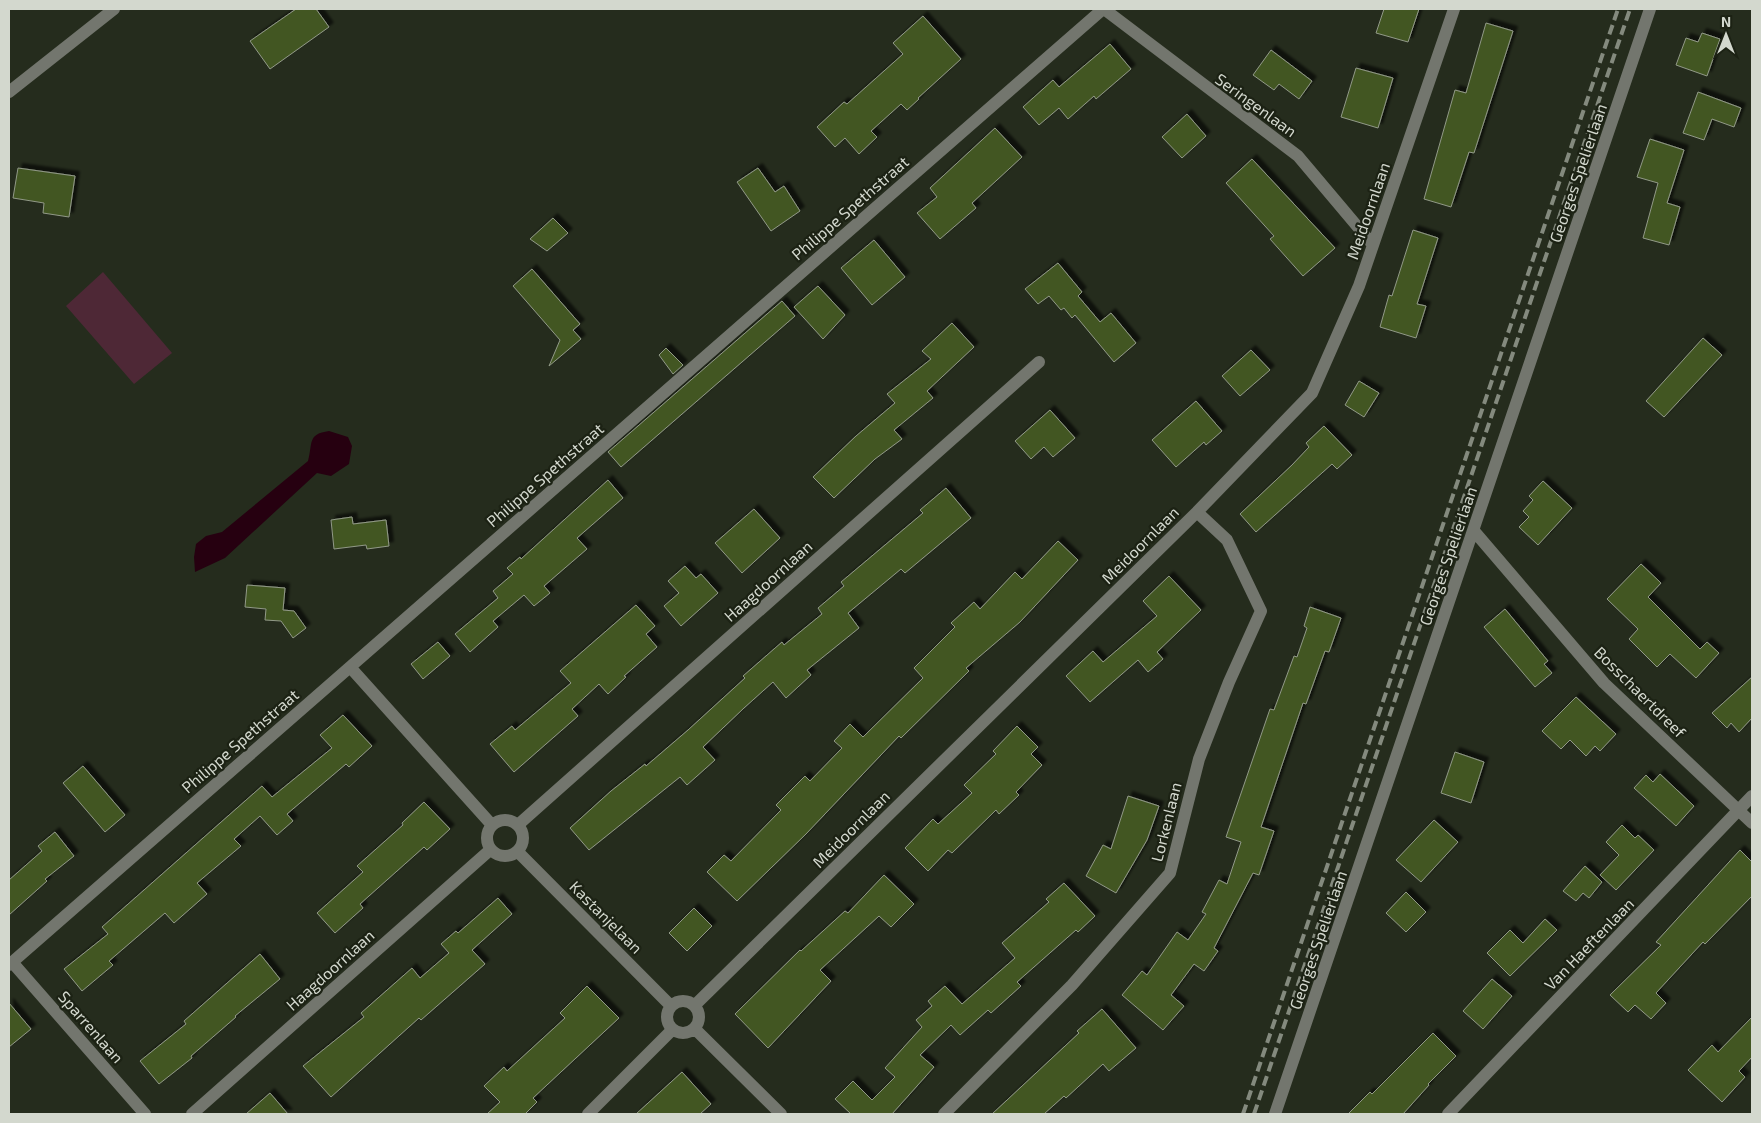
<svg xmlns="http://www.w3.org/2000/svg" width="1761" height="1123" font-family="'Exo 2',sans-serif">
  <style>
    .green { fill: #4e2836 }
    .water { fill: #260010 }
    .building { fill: #435724; stroke: #919987; filter: url(#shadow) }
    .lines { fill: none; stroke-linecap: round; stroke-linejoin: round }
    .minor { stroke: #73766e; stroke-width: 12 }
    .rail { stroke: #848a7e; stroke-width: 4; stroke-dasharray: 10 5; stroke-linecap: butt }
    .labels { text-anchor: middle; stroke-width: 4.5; stroke-linejoin: round; paint-order: stroke }
    .street-label { font-size: 16px; fill: #d3d8ce; stroke: #1c2214 }
  </style>
  <defs>
    <filter id="shadow"><feDropShadow dx="4.5" dy="-4.5" stdDeviation="1" flood-color="#0009"/></filter>
  </defs>
  <rect width="100%" height="100%" fill="#252c1d"/>
  <path class="green" d="M 103,272 L 172,353 L 134,384 L 66,306 Z"/>
  <path class="water" d="M 329,431 L 348,437 L 352,446 L 349,464 L 331,476 L 317,473 L 225,558 L 195,572 L 194,557 L 196,544 L 206,536 L 222,532 L 308,461 C 313,443 307,434 329,431 Z"/>
  <path class="building" d="M 296,9 L 316,9 L 329,27 L 270,69 L 250,41 Z
    M 1384,9 L 1419,9 L 1408,42 L 1376,33 Z
    M 923,16 L 961,59 L 918,98 L 919,99 L 907,110 L 901,104 L 871,131 L 877,137 L 859,154 L 845,138 L 835,147 L 817,127 L 844,102 L 847,104 L 903,54 L 893,43 Z
    M 1486,23 L 1513,31 L 1474,153 L 1469,152 L 1451,207 L 1424,199 L 1455,90 L 1466,93 Z
    M 1702,33 L 1720,39 L 1707,76 L 1676,65 L 1686,38 L 1698,42 Z
    M 1110,44 L 1131,69 L 1096,99 L 1094,96 L 1068,119 L 1059,108 L 1039,125 L 1023,107 L 1053,80 L 1059,87 Z
    M 1271,50 L 1312,81 L 1299,99 L 1279,84 L 1274,90 L 1253,75 Z
    M 1356,68 L 1393,78 L 1378,128 L 1341,117 Z
    M 1698,92 L 1741,108 L 1734,127 L 1712,119 L 1704,140 L 1683,133 Z
    M 1187,114 L 1206,136 L 1182,158 L 1162,137 Z
    M 995,128 L 1022,157 L 972,203 L 976,208 L 940,239 L 917,213 L 937,197 L 930,188 Z
    M 1650,139 L 1684,150 L 1667,203 L 1680,207 L 1669,245 L 1643,238 L 1658,183 L 1637,177 Z
    M 1252,159 L 1335,248 L 1303,276 L 1270,239 L 1274,236 L 1226,183 Z
    M 18,168 L 75,176 L 69,217 L 43,213 L 44,203 L 13,198 Z
    M 758,168 L 775,192 L 784,186 L 800,211 L 771,231 L 737,182 Z
    M 553,218 L 568,233 L 547,251 L 530,239 Z
    M 1413,230 L 1438,238 L 1417,304 L 1426,306 L 1416,338 L 1380,327 L 1389,295 L 1392,296 Z
    M 874,240 L 905,277 L 872,305 L 841,268 Z
    M 1058,263 L 1082,292 L 1078,296 L 1100,322 L 1111,313 L 1136,343 L 1114,362 L 1075,315 L 1072,318 L 1064,308 L 1061,310 L 1049,296 L 1038,304 L 1025,289 Z
    M 532,269 L 580,324 L 573,330 L 581,339 L 549,366 L 560,340 L 513,286 Z
    M 818,286 L 845,315 L 823,339 L 794,307 Z
    M 782,301 L 795,316 L 621,467 L 608,452 Z
    M 952,323 L 974,347 L 927,391 L 933,398 L 894,430 L 902,439 L 875,459 L 834,498 L 813,477 L 856,436 L 895,403 L 887,394 L 931,359 L 922,351 Z
    M 1703,338 L 1722,355 L 1664,417 L 1646,401 Z
    M 666,348 L 683,365 L 673,374 L 659,355 Z
    M 1251,350 L 1270,370 L 1240,396 L 1222,376 Z
    M 1359,381 L 1379,393 L 1364,417 L 1345,405 Z
    M 1196,401 L 1222,431 L 1206,445 L 1204,442 L 1176,467 L 1152,440 Z
    M 1050,410 L 1075,438 L 1053,457 L 1044,447 L 1031,459 L 1015,441 Z
    M 1324,426 L 1352,455 L 1337,469 L 1332,464 L 1256,532 L 1240,514 L 1292,465 L 1309,447 L 1306,443 Z
    M 608,480 L 623,498 L 577,538 L 587,549 L 544,586 L 550,593 L 534,606 L 524,595 L 493,621 L 498,627 L 470,652 L 455,634 L 498,598 L 493,591 L 513,574 L 507,568 L 520,557 L 521,559 Z
    M 1543,481 L 1572,508 L 1538,545 L 1519,527 L 1529,517 L 1523,511 L 1533,500 L 1529,496 Z
    M 946,488 L 971,518 L 905,573 L 901,569 L 848,613 L 859,628 L 807,670 L 811,675 L 786,698 L 773,682 L 744,708 L 703,747 L 715,760 L 687,785 L 680,777 L 589,850 L 570,828 L 611,791 L 645,764 L 646,766 L 688,730 L 745,678 L 743,676 L 782,642 L 784,645 L 822,614 L 818,608 L 844,586 L 841,582 L 923,513 L 920,510 Z
    M 754,509 L 780,538 L 742,573 L 715,543 Z
    M 352,517 L 353,524 L 386,520 L 389,546 L 367,549 L 366,545 L 334,549 L 331,520 Z
    M 1058,541 L 1078,560 L 1020,622 L 966,668 L 969,671 L 901,738 L 899,736 L 806,834 L 737,901 L 707,872 L 724,855 L 731,861 L 781,810 L 776,805 L 805,776 L 810,781 L 842,748 L 834,741 L 850,724 L 863,737 L 923,678 L 914,668 L 955,627 L 951,623 L 974,602 L 980,609 L 1015,572 L 1022,579 Z
    M 1641,564 L 1661,583 L 1648,597 L 1700,649 L 1707,642 L 1719,653 L 1696,678 L 1670,654 L 1657,667 L 1629,639 L 1638,629 L 1607,599 Z
    M 685,566 L 696,578 L 701,574 L 718,593 L 681,626 L 664,606 L 679,593 L 668,581 Z
    M 1169,576 L 1201,610 L 1157,652 L 1163,659 L 1148,672 L 1138,660 L 1090,702 L 1066,676 L 1093,651 L 1103,662 L 1157,616 L 1143,601 Z
    M 247,585 L 285,588 L 283,610 L 294,611 L 306,628 L 293,638 L 281,621 L 265,620 L 266,609 L 245,607 Z
    M 636,605 L 655,626 L 646,634 L 657,647 L 624,676 L 626,677 L 608,694 L 599,684 L 572,709 L 578,716 L 514,772 L 490,744 L 512,726 L 515,730 L 571,683 L 560,671 Z
    M 1310,607 L 1341,618 L 1329,652 L 1325,651 L 1306,704 L 1303,703 L 1261,827 L 1274,831 L 1259,875 L 1253,873 L 1214,948 L 1218,951 L 1204,971 L 1194,964 L 1171,995 L 1184,1006 L 1163,1030 L 1122,995 L 1142,971 L 1147,975 L 1177,932 L 1188,940 L 1206,914 L 1202,912 L 1219,880 L 1227,884 L 1241,842 L 1226,837 L 1270,709 L 1274,710 L 1294,656 L 1297,657 L 1307,628 L 1304,626 Z
    M 1505,609 L 1548,661 L 1544,664 L 1552,673 L 1535,687 L 1484,627 Z
    M 438,642 L 450,656 L 423,679 L 411,664 Z
    M 1752,677 L 1752,718 L 1739,732 L 1731,723 L 1727,728 L 1712,713 Z
    M 1576,697 L 1616,734 L 1600,751 L 1595,746 L 1586,756 L 1570,740 L 1561,749 L 1542,731 Z
    M 343,715 L 372,746 L 349,767 L 346,764 L 287,814 L 293,821 L 277,835 L 260,816 L 234,839 L 241,846 L 197,883 L 207,894 L 174,923 L 165,913 L 109,961 L 113,965 L 82,991 L 64,969 L 108,934 L 102,927 L 262,786 L 272,797 L 332,748 L 320,735 Z
    M 1017,726 L 1038,747 L 1031,754 L 1042,765 L 1016,792 L 1019,795 L 999,814 L 996,810 L 952,853 L 948,850 L 928,871 L 905,848 L 933,819 L 938,824 L 972,793 L 964,785 L 996,754 L 993,751 Z
    M 1455,752 L 1484,762 L 1471,803 L 1441,793 Z
    M 83,766 L 125,815 L 105,832 L 63,783 Z
    M 1660,774 L 1694,806 L 1676,826 L 1634,788 L 1646,775 L 1653,782 Z
    M 1128,796 L 1159,806 L 1147,840 L 1116,893 L 1086,876 L 1103,845 L 1111,849 Z
    M 424,802 L 450,829 L 427,850 L 424,847 L 360,904 L 363,908 L 335,933 L 317,913 L 363,872 L 357,866 L 403,825 L 402,823 Z
    M 1434,820 L 1458,842 L 1421,882 L 1396,860 Z
    M 1622,825 L 1635,838 L 1638,835 L 1654,850 L 1616,890 L 1600,875 L 1619,855 L 1606,842 Z
    M 55,832 L 74,856 L 45,879 L 47,881 L 9,915 L 9,880 L 42,851 L 38,846 Z
    M 1740,850 L 1752,862 L 1752,896 L 1705,944 L 1703,942 L 1656,993 L 1666,1003 L 1651,1019 L 1635,1005 L 1628,1012 L 1610,995 L 1661,945 L 1656,942 Z
    M 1585,866 L 1602,882 L 1589,898 L 1583,893 L 1576,901 L 1563,891 Z
    M 884,875 L 914,904 L 891,927 L 879,916 L 820,970 L 831,981 L 768,1048 L 735,1014 L 800,950 L 801,951 L 845,911 L 848,913 Z
    M 1064,883 L 1095,916 L 1078,932 L 1076,930 L 1017,982 L 1021,986 L 991,1013 L 988,1010 L 960,1035 L 951,1025 L 920,1055 L 934,1067 L 892,1114 L 851,1114 L 835,1099 L 853,1081 L 872,1100 L 895,1077 L 885,1068 L 922,1027 L 916,1020 L 932,1006 L 928,1001 L 945,986 L 962,1004 L 1015,958 L 1002,943 L 1049,902 L 1046,899 Z
    M 1406,892 L 1426,912 L 1406,932 L 1386,913 Z
    M 498,898 L 512,914 L 472,950 L 485,964 L 421,1020 L 419,1018 L 331,1097 L 303,1066 L 364,1017 L 361,1013 L 412,968 L 420,978 L 449,953 L 441,944 L 456,931 L 458,933 Z
    M 694,908 L 712,926 L 687,951 L 669,933 Z
    M 1545,919 L 1557,930 L 1510,976 L 1487,953 L 1510,930 L 1523,943 Z
    M 260,954 L 280,979 L 235,1016 L 236,1017 L 191,1056 L 192,1058 L 159,1084 L 140,1061 L 186,1024 L 184,1021 Z
    M 1492,979 L 1512,996 L 1483,1029 L 1463,1011 Z
    M 587,986 L 619,1018 L 533,1098 L 537,1102 L 525,1114 L 487,1114 L 500,1102 L 484,1086 L 504,1067 L 507,1071 L 565,1018 L 560,1013 Z
    M 9,1003 L 31,1029 L 9,1047 Z
    M 1102,1009 L 1136,1048 L 1109,1071 L 1103,1064 L 1066,1098 L 1064,1096 L 1044,1114 L 992,1114 L 1079,1033 L 1077,1031 Z
    M 1752,1017 L 1752,1057 L 1739,1071 L 1745,1077 L 1722,1102 L 1688,1070 L 1712,1045 L 1718,1052 Z
    M 1433,1033 L 1456,1056 L 1428,1084 L 1429,1085 L 1403,1114 L 1348,1114 L 1370,1092 L 1372,1094 Z
    M 682,1072 L 711,1104 L 700,1114 L 636,1114 Z
    M 270,1093 L 288,1114 L 246,1114 Z"/>
  <g class="lines">
    <path class="minor" d="M 1104,9 L 1298,156 L 1373,245
      M 9,92 L 114,9
      M 1474,531 L 1604,683 L 1752,823
      M 350,667 L 491,824
      M487 838a18 18 0 1 1 36 0a18 18 0 1 1-36 0Z
      M 519,824 L 1039,362
      M 518,852 L 670,1005
      M 12,962 L 145,1114
      M 9,965 L 1103,9
      M667 1017a16 16 0 1 1 32 0a16 16 0 1 1-32 0Z
      M 695,1005 L 1197,512 L 1312,393 L 1359,286 L 1454,9
      M 696,1030 L 781,1114
      M 192,1114 L 490,850
      M 588,1114 L 672,1030
      M 944,1114 L 1072,985 L 1170,873 L 1199,759 L 1229,682 L 1261,611 L 1227,540 L 1197,512
      M 1275,1114 L 1650,9
      M 1448,1114 L 1752,796"/>
    <path class="rail" d="M 1243,1114 L 1618,9
      M 1254,1114 L 1630,9"/>
  </g>
  <g class="labels">
    <g class="street-label">
      <text transform="translate(1256 105) rotate(36)" y="6">Seringenlaan</text>
      <text transform="translate(1578 173) rotate(-71)" y="6">Georges Spelierlaan</text>
      <text transform="translate(850 208) rotate(-41)" y="6">Philippe Spethstraat</text>
      <text transform="translate(1368 211) rotate(-71)" y="6">Meidoornlaan</text>
      <text transform="translate(545 475) rotate(-41)" y="6">Philippe Spethstraat</text>
      <text transform="translate(1140 545) rotate(-45)" y="6">Meidoornlaan</text>
      <text transform="translate(1448 556) rotate(-71)" y="6">Georges Spelierlaan</text>
      <text transform="translate(768 581) rotate(-42)" y="6">Haagdoornlaan</text>
      <text transform="translate(1640 692) rotate(45)" y="6">Bosschaertdreef</text>
      <text transform="translate(240 741) rotate(-41)" y="6">Philippe Spethstraat</text>
      <text transform="translate(1166 822) rotate(-76)" y="6">Lorkenlaan</text>
      <text transform="translate(851 829) rotate(-45)" y="6">Meidoornlaan</text>
      <text transform="translate(606 917) rotate(45)" y="6">Kastanjelaan</text>
      <text transform="translate(1318 940) rotate(-71)" y="6">Georges Spelierlaan</text>
      <text transform="translate(1589 944) rotate(-46)" y="6">Van Haeftenlaan</text>
      <text transform="translate(330 970) rotate(-42)" y="6">Haagdoornlaan</text>
      <text transform="translate(91 1027) rotate(49)" y="6">Sparrenlaan</text>
    </g>
  </g>
  <rect width="1761" height="1123" fill="none" stroke="#d3d8ce" stroke-width="20"/>
  <g transform="translate(1726 35)" stroke="#1c2214" stroke-width="4" paint-order="stroke">
  <path d="M0-4L9 19L0 12L-9 19Z" fill="#d3d8ce"/>
  <text y="-8" font-size="14" font-weight="bold" text-anchor="middle" fill="#d3d8ce">N</text>
  </g>
</svg>
